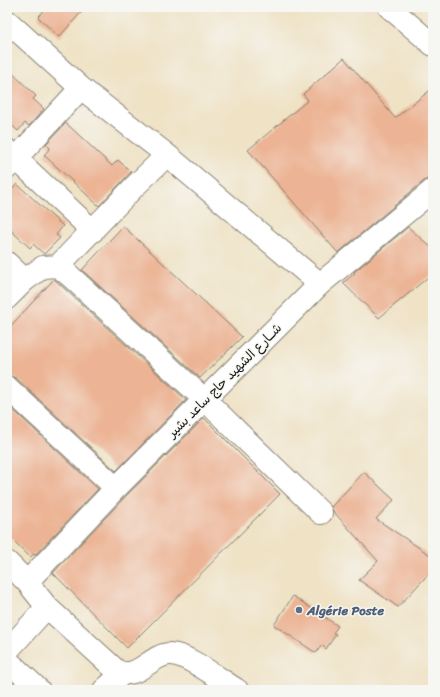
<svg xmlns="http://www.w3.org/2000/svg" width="440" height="697" font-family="Sriracha,'Playpen Sans Arabic',sans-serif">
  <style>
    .building { fill: #ecb494 }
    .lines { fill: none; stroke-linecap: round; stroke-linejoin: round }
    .minor-casing { stroke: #867f70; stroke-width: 24 }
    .minor { stroke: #fff; stroke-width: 22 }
    .service-dot { fill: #5c6f8a; stroke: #f6f6f2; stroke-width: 1.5 }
    .labels { text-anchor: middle; stroke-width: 3; stroke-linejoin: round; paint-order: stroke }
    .street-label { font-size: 13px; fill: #1c1c1c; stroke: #f6f6f2 }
    .service-label { font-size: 13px; font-weight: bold; fill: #4e5e75; stroke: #f6f6f2; text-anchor: start }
  </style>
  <rect width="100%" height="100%" fill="#f6f6f2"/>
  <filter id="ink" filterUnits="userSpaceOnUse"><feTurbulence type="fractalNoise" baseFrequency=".025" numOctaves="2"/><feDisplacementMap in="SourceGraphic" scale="8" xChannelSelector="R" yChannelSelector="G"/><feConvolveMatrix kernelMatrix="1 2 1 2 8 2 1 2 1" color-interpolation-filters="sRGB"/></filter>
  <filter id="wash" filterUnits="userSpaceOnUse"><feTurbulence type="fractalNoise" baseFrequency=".012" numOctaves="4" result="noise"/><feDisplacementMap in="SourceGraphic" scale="16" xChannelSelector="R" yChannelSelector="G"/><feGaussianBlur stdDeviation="0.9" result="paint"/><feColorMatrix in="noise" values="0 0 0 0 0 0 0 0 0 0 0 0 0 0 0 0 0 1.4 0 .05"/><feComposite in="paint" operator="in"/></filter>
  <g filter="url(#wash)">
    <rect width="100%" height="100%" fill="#efe2c5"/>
    <g id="blocks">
      <path class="building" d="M 47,7 L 86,7 L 59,37 L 38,17 Z
        M 344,58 L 395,118 L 433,88 L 433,178 L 425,180 L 338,253 L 248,150 L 308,100 L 303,94 Z
        M 7,68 L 36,96 L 33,99 L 44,109 L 29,126 L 25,123 L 18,131 L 7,121 Z
        M 66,123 L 112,166 L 118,160 L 131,172 L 99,206 L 44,155 L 50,148 L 46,144 Z
        M 17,184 L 63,226 L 56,235 L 60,238 L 44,254 L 33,244 L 30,248 L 7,227 L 7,195 Z
        M 123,226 L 242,337 L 200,378 L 82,270 Z
        M 408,227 L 433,249 L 433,273 L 379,318 L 343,283 L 355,273 L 354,272 Z
        M 54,279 L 186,400 L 116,471 L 16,378 L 7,375 L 7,330 Z
        M 7,404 L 98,489 L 35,555 L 34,554 L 30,557 L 7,534 Z
        M 204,418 L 280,494 L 127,648 L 53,573 L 125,497 Z
        M 364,472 L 394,500 L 376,519 L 433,557 L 433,569 L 398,607 L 359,580 L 378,561 L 333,511 L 331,507 Z
        M 293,596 L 338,626 L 333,633 L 336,634 L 326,649 L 322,645 L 316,653 L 274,625 Z"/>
    </g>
  </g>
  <g filter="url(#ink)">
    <use href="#blocks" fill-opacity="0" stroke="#867f70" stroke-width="1"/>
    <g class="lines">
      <g class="minor-casing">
        <path id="minor" d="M 389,7 L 433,45
          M 7,21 L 81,88 L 167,155 L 320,284
          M 7,150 L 93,231
          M 7,168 L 81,88
          M 7,263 L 25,280
          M 58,266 L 70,276 L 204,399 L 321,513
          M 7,298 L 25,280 L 43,267 L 58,266 L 135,186 L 167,155
          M 7,387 L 116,488
          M 7,562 L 27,582 L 47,607 L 117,671 C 138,681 151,654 170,654 C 186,653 222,681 237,690
          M 27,582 L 116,488 L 320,284 L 433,190
          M 7,651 L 47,607
          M 7,660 L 39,690
          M 104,690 L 122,674"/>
      </g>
      <use href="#minor" class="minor"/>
    </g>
  </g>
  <circle class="service-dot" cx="299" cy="610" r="4"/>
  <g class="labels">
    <g class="street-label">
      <text transform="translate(224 380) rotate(-45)" y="5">شــارع الشهيد حاج ساعد بشير</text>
    </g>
    <g class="service-label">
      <text x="307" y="615">Algérie Poste</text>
    </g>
  </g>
  <rect width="440" height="697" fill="none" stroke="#f6f6f2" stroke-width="24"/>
</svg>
